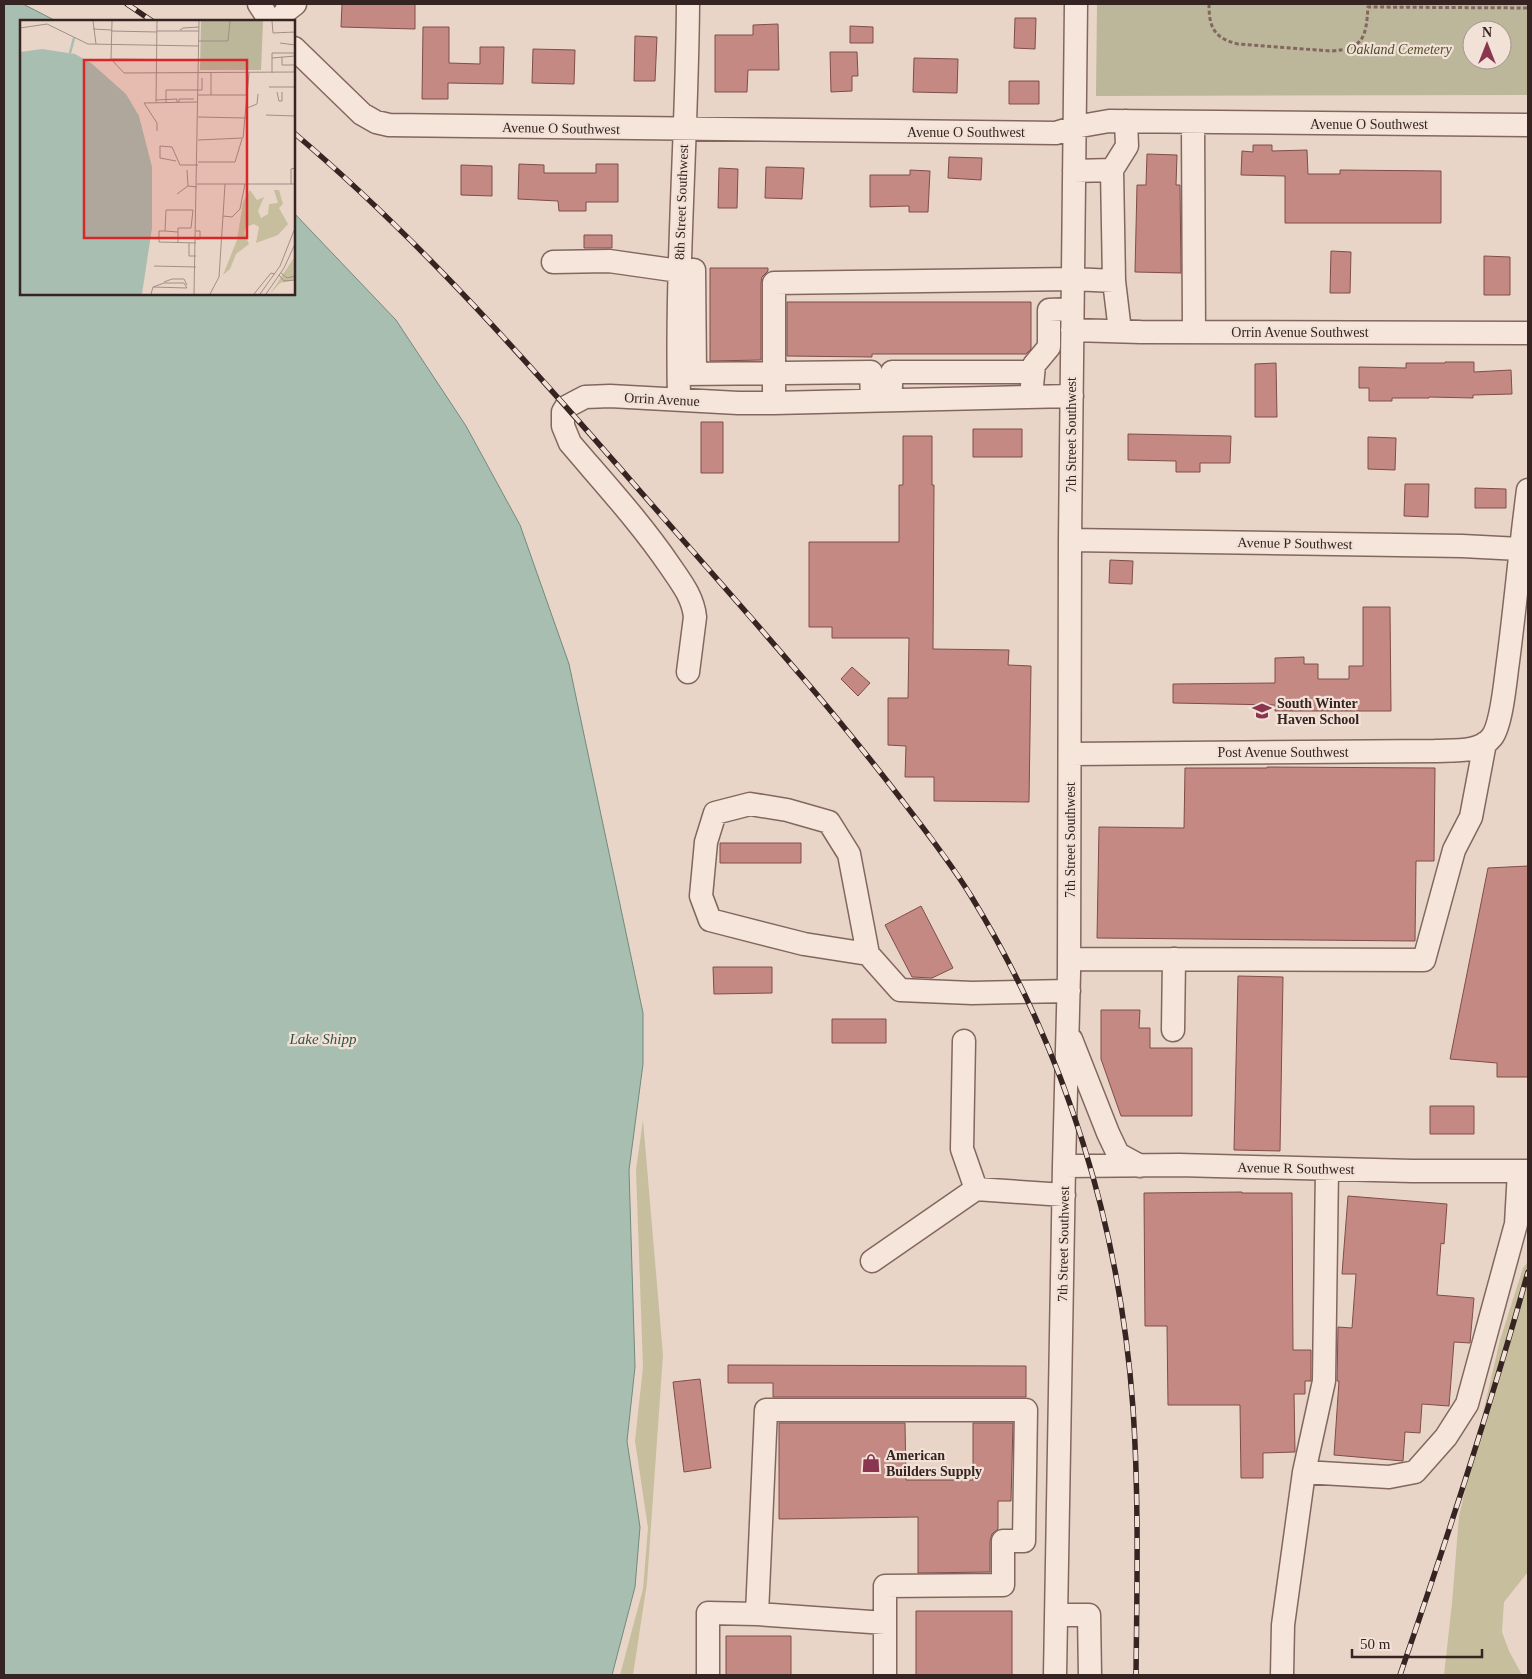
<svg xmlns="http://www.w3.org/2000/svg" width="1532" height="1679" font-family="'Times New Roman',serif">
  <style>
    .green { fill: #c6be9d }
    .cemetery { fill: #bcb69b; fill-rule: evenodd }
    .water { fill: #a8beb1; stroke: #708b7c }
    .building { fill: #c38982; stroke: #804d48 }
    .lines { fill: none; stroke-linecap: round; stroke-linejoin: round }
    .minor-casing { stroke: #83675f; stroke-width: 25 }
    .path { stroke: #83675f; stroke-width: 3; stroke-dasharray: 4 2.5; stroke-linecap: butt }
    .minor { stroke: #f5e5da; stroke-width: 22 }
    .rail-casing { stroke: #352421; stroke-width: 5.5 }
    .rail { stroke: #f2e1d6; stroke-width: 4; stroke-dasharray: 11; stroke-linecap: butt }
    .labels { text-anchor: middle; stroke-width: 4.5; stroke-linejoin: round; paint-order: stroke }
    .park-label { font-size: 14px; font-style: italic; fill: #4f4d2a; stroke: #f2e1d6 }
    .street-label { font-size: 14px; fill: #352421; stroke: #f2e1d6 }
    .poi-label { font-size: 14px; font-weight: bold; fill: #352421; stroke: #f2e1d6; text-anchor: start }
    .water-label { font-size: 15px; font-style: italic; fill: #325347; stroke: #f2e1d6 }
    .inset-river { fill: none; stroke: #a8beb1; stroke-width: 2.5 }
    .inset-road { fill: none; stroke: #a18e85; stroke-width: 1 }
    .view { fill: #d62828; fill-opacity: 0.15; stroke: #d62828; stroke-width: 2.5 }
    .inset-edge { fill: none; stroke: #352421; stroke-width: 2.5 }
  </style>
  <rect width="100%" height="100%" fill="#e9d5c8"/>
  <path class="green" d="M 643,1120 L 663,1355 L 647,1583 L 633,1675 L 620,1675 L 643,1589 L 648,1528 L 635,1441 L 643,1367 L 636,1170 Z
    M 1528,1262 L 1528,1572 L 1504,1602 L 1502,1632 L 1509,1651 L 1522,1675 L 1444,1675 L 1452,1603 L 1459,1516 L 1500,1340 L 1523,1268 Z"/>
  <path class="cemetery" d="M 1097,4 L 1528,4 L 1528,95 L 1096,96 ZM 1472,30 L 1502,30 L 1502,60 L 1472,60 Z"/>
  <path class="water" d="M 4,4 L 23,4 L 56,21 L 21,21 L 21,294 L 294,294 L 294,213 L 396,320 L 466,426 L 520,525 L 569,664 L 643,1013 L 643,1064 L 629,1170 L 635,1367 L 627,1441 L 640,1527 L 635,1587 L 612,1675 L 4,1675 Z"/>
  <path class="building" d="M 342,4 L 415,4 L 415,29 L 341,27 Z
    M 1015,18 L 1036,18 L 1035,49 L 1014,48 Z
    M 778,24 L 779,70 L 748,70 L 747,92 L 715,92 L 715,35 L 753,35 L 753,25 Z
    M 850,26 L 873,27 L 873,43 L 850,43 Z
    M 423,27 L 449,27 L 449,63 L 480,64 L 480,47 L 504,47 L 503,84 L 448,83 L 448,99 L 422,99 Z
    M 635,36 L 657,37 L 655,81 L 634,81 Z
    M 533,49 L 575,50 L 574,84 L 532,83 Z
    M 830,52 L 857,52 L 858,76 L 852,76 L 852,91 L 831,92 Z
    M 914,58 L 958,59 L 957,93 L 913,92 Z
    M 1009,81 L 1039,81 L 1039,104 L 1009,104 Z
    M 1253,145 L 1272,145 L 1272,151 L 1307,150 L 1308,174 L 1340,174 L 1340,170 L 1441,171 L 1441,223 L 1285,223 L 1285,176 L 1241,175 L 1242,151 L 1253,152 Z
    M 1147,154 L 1177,155 L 1176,185 L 1180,185 L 1181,273 L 1135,272 L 1137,185 L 1146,185 Z
    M 949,157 L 982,158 L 981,180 L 948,178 Z
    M 519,164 L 544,165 L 544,173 L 596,173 L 596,164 L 618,164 L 618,202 L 586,202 L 586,211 L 559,211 L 558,201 L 518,199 Z
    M 461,165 L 492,166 L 492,196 L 461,195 Z
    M 766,167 L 804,168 L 802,199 L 765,198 Z
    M 719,168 L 738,169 L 737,208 L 718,208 Z
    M 910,170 L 930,171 L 928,212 L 909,212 L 909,206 L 870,207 L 870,175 L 910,175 Z
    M 584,235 L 612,235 L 612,248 L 584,248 Z
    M 1331,251 L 1351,252 L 1350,293 L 1330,293 Z
    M 1484,256 L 1510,257 L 1510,295 L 1484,295 Z
    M 710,268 L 768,268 L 768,271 L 762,277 L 761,283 L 761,360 L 710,361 Z
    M 787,302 L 1031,302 L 1031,349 L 1026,354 L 872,354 L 872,357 L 787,356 Z
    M 1445,362 L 1474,362 L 1474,372 L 1511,370 L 1512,394 L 1473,395 L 1473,398 L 1429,397 L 1429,398 L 1392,398 L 1392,401 L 1369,401 L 1369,388 L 1359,388 L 1359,367 L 1406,368 L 1406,363 L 1445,363 Z
    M 1276,363 L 1277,417 L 1255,417 L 1255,364 Z
    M 701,422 L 723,422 L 723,473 L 701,473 Z
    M 973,429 L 1022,429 L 1022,457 L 973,457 Z
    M 1128,434 L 1231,436 L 1230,463 L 1200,463 L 1200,472 L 1176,472 L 1176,461 L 1128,460 Z
    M 903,436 L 932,436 L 932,485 L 934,485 L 933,649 L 1009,650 L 1008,665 L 1031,666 L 1029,802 L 934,801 L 934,777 L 905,777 L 906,746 L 888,745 L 888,698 L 908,698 L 909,638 L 832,638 L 832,627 L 809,627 L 809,542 L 899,542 L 899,485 L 903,485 Z
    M 1368,437 L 1396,438 L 1395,470 L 1368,469 Z
    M 1405,484 L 1429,484 L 1428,517 L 1404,516 Z
    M 1475,488 L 1506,489 L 1506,508 L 1475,508 Z
    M 1110,560 L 1133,561 L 1132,584 L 1109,583 Z
    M 1363,607 L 1390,607 L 1391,711 L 1275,711 L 1275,705 L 1173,703 L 1173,684 L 1275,683 L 1275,658 L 1304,657 L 1304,664 L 1318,664 L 1318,679 L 1349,679 L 1349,666 L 1363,666 Z
    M 852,667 L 870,683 L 858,696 L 841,679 Z
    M 1267,767 L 1435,768 L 1434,861 L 1416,861 L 1415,941 L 1097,938 L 1099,827 L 1184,828 L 1185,768 L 1267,768 Z
    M 720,843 L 801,843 L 801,863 L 720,863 Z
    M 1528,866 L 1528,1077 L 1497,1077 L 1497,1063 L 1450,1059 L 1488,868 Z
    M 921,906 L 953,968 L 932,978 L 912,977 L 885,925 Z
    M 713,967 L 772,967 L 772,993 L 714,994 Z
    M 1238,976 L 1283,977 L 1280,1151 L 1234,1150 Z
    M 1101,1010 L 1140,1010 L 1139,1028 L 1150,1028 L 1150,1048 L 1192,1048 L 1192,1116 L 1121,1116 L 1101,1059 Z
    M 832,1019 L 886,1019 L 886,1043 L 832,1043 Z
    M 1430,1106 L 1474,1106 L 1474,1134 L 1430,1134 Z
    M 1242,1192 L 1242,1193 L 1292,1193 L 1293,1350 L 1311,1350 L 1311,1381 L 1305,1381 L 1305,1394 L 1294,1394 L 1295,1452 L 1263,1453 L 1263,1478 L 1241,1478 L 1240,1405 L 1168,1405 L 1167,1326 L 1145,1326 L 1144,1193 Z
    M 1348,1196 L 1447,1204 L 1444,1244 L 1441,1243 L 1437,1295 L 1474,1298 L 1470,1343 L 1454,1342 L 1449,1406 L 1422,1404 L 1420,1433 L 1405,1432 L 1403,1461 L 1334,1455 L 1339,1381 L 1337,1381 L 1338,1327 L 1352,1328 L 1356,1274 L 1342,1274 Z
    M 728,1365 L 1026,1366 L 1026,1397 L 773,1397 L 773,1383 L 728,1383 Z
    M 700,1379 L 711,1468 L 684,1472 L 673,1382 Z
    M 779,1423 L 905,1423 L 906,1480 L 973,1480 L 973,1423 L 1013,1423 L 1011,1501 L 998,1501 L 998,1529 L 992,1534 L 990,1541 L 990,1572 L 918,1573 L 918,1517 L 779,1519 Z
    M 916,1611 L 1012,1611 L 1012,1675 L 916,1675 Z
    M 726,1636 L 791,1636 L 791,1675 L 726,1675 Z"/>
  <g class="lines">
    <g class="minor-casing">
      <path id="minor" d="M 259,4 L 270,21
        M 280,21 L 286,11 L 295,4
        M 294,48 L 362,114 L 376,122 L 389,125 L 1056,133 L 1075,127 L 1109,121 L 1528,125
        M 1193,122 L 1194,332
        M 1074,171 L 1112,170 L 1127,146 L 1126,121
        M 553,262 L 609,261 L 679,271 L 694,270 L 695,374
        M 1114,281 L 1120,331
        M 1072,330 L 1141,332 L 1528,333
        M 682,374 L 871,372 L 872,400
        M 1032,386 L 1034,365 L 1049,347 L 1049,310 L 1072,309
        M 679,399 C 676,267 687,136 688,4
        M 890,399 L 892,372 L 1033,372
        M 774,403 L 774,283 L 1073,279 L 1114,281 L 1112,170
        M 1070,540 L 1462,546 L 1520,549
        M 688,672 L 695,617 C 693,597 681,582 670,566 C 640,522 604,483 570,443 L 563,426 L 563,412 L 566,407 L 585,397 L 610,396 L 738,403 L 774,403 L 1072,396
        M 1071,754 L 1435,751 C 1453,750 1480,753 1492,737 C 1501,725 1505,685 1507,669 C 1515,610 1520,550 1528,490
        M 868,954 L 804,944 L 710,920 L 701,896 L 706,842 L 715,813 L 750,804 L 787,810 L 829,822 L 849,854 L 868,954 L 900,990 L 972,993 L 1069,991
        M 1069,959 L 1424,960 L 1454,850 L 1471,817 L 1485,743
        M 1173,1030 L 1174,959
        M 1071,1039 L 1108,1133 L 1118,1154 L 1140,1166
        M 964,1041 L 962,1149 L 976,1189
        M 1064,1166 L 1179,1165 L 1412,1171 L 1528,1171
        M 1327,1169 L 1324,1381 L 1304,1472 L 1389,1477 L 1415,1472 L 1446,1437 L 1467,1404 L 1516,1224 L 1519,1171
        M 872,1261 L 976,1189 L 1064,1195
        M 1056,1615 L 1089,1615 L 1090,1675
        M 885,1623 L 757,1614 L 766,1410 L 1026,1410 L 1024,1541 L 1003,1541 L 1003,1585 L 885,1586 L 885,1675
        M 708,1675 L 708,1613 L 757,1614
        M 1055,1675 L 1064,1166 L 1069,973 L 1070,540 L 1076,4
        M 1282,1675 L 1283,1625 L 1304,1472"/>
    </g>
    <path class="path" d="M 1209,4 C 1209,28 1214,38 1238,44 L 1331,51 C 1364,49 1366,37 1368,7 L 1528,8"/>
    <use href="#minor" class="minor"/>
    <g class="rail-casing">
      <path id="rail" d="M 127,4 L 152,21
        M 294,133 C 435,252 554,393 675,531 C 752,619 830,706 901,799 C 925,830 950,862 971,896 C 1066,1051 1120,1227 1133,1408 C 1139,1497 1137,1587 1136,1675
        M 1400,1675 C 1446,1542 1490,1408 1528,1272"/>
    </g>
    <use href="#rail" class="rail"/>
  </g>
  <defs>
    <g id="school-bare" transform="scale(1.5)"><path d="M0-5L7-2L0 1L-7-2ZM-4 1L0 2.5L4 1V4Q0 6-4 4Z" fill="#8b3651" stroke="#f2e1d6" stroke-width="2.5" paint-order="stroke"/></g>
    <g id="shop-bare" transform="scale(1.5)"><path d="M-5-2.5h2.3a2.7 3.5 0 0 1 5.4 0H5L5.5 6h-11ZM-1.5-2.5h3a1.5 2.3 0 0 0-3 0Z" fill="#8b3651" stroke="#f2e1d6" stroke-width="2.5" paint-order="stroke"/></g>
  </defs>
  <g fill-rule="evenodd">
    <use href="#school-bare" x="1262" y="711"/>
    <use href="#shop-bare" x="871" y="1463"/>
  </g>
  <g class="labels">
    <g class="park-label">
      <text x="1399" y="54">Oakland Cemetery</text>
    </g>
    <g class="street-label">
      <text x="1369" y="129">Avenue O Southwest</text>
      <text transform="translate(561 128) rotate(1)" y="5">Avenue O Southwest</text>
      <text x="966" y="137">Avenue O Southwest</text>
      <text transform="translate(681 202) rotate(-88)" y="5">8th Street Southwest</text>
      <text x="1300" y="337">Orrin Avenue Southwest</text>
      <text transform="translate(662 399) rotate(3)" y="5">Orrin Avenue</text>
      <text transform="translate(1071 435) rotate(-90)" y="5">7th Street Southwest</text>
      <text transform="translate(1295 543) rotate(1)" y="5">Avenue P Southwest</text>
      <text x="1283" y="757">Post Avenue Southwest</text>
      <text transform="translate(1070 840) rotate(-90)" y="5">7th Street Southwest</text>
      <text transform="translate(1296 1168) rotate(1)" y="5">Avenue R Southwest</text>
      <text transform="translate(1063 1244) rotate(-89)" y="5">7th Street Southwest</text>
    </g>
    <g class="poi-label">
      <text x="1277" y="708">South Winter<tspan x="1277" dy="16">Haven School</tspan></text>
      <text x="886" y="1460">American<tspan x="886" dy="16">Builders Supply</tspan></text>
    </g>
    <g class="water-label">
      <text x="323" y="1044">Lake Shipp</text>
    </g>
  </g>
  <g transform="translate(20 20)">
    <rect width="275" height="275" fill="#e9d5c8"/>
    <path d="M 230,170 L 237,180 L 244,177 L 238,191 L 241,198 L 248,194 L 249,184 L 258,183 L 254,170 L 259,170 L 263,184 L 259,188 L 268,204 L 258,215 L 236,223 L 239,207 L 234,204 L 226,207 L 224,213 L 229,224 L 216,234 L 210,249 L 203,255 L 217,220 L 223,182 ZM 275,236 L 275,260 L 260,263 L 250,274 Z" fill="#c6be9d"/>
    <path d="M 181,1 L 243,1 L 241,50 L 180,50 Z" fill="#bcb69b"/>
    <path d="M 22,29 L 55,34 L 71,43 L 106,74 L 119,96 L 132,147 L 132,208 L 122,274 L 0,274 L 0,32 Z" fill="#a8beb1"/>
    <path class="inset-river" d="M 50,33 L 54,18"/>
    <path class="inset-road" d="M 73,1 L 76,24M 92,1 L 91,39 L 104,53 L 275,52M 252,1 L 253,13 L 275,12M 0,8 L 27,4 L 68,24 L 178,26M 73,9 L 91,10M 160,10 L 163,8 L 179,7M 91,11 L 137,12M 137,11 L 179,11M 178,21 L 208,21 L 210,1M 260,23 L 275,25M 262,37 L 262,45 L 275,45M 252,38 L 275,36M 91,39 L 178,40M 191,53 L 191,75M 252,53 L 252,33 L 275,33M 249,67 L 275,67M 257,72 L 259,81 L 262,81 L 262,72M 178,75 L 228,75M 136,80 L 157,79 L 157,82M 136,82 L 137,1M 159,82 L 159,79 L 174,79M 146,83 L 146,70 L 182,70 L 182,58M 227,88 L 237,84 L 238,74M 246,95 L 275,96M 178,97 L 226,98M 137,111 L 137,103 L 124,83 L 178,82M 178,120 L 223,118 L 229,53M 156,141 L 140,138 L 140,126 L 152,127 L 160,145 L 178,145M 178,142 L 215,142 L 222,119M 167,150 L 168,166M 177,164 L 275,164M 205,164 L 203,196 L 212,197 L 220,189 L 225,164M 271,164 L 271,149 L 275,148M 157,174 L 168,166 L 177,167M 145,211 L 139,211 L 139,222 L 176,223M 158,212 L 158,208 L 171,208 L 173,190 L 146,190 L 145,211 L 158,212 L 158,223M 176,219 L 180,219 L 180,211 L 176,211M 169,223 L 169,236 L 176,236M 134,246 L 176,247M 261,253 L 267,258 L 275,256M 259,255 L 264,261 L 275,260M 144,262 L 152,259 L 164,259 L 167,265M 133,267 L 144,263 L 164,263 L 167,268M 131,274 L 133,267 L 167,268M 174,274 L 179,1M 190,274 L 199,257 L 203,196M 234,274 L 251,253 L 255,254M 240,274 L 260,246 L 275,208M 246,274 L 264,248 L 275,224"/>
    <path class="view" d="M 64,40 L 227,40 L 227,218 L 64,218 Z"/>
    <rect width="275" height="275" class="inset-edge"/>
  </g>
  <rect width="1532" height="1679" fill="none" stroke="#352421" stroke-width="10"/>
  <g transform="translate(1487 45)"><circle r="24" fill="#f2e1d6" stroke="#a6958e"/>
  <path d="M0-4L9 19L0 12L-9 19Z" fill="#8b3651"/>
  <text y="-8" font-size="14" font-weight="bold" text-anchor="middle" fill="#352421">N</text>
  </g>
  <path d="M1352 1649v8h130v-8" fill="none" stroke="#352421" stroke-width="2.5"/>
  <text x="1360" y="1649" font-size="15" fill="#352421" stroke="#f2e1d6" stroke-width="4" paint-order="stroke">50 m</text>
</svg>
